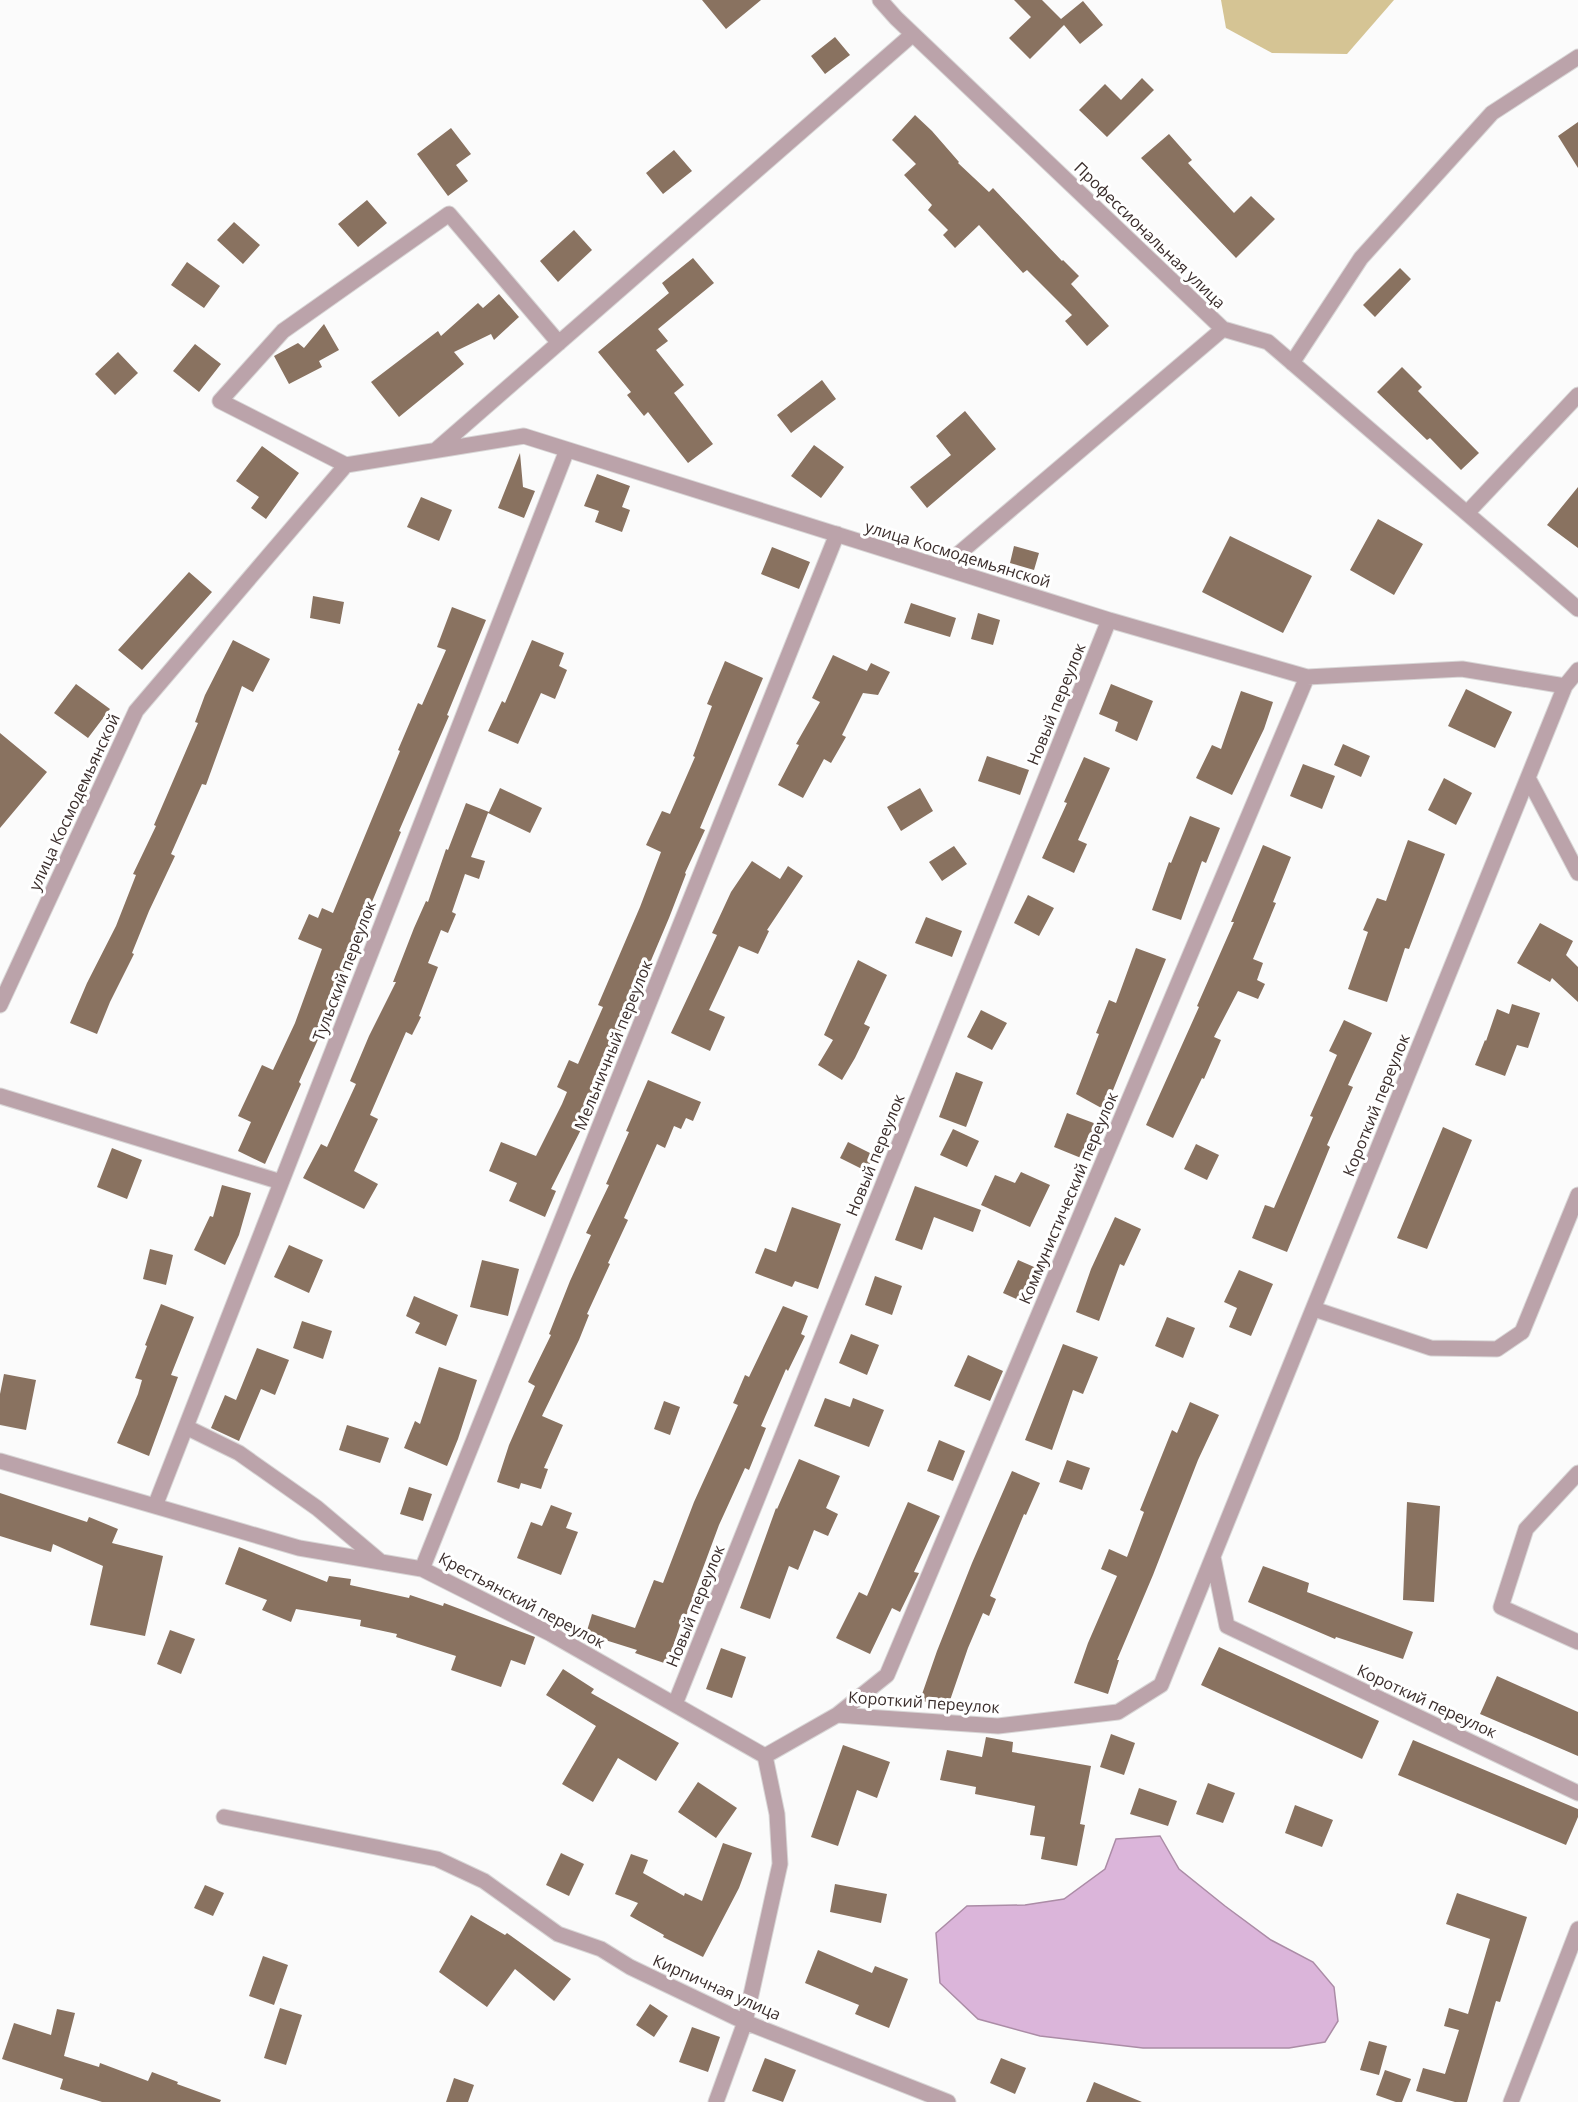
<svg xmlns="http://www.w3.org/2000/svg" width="1578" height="2102" font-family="'Open Sans',sans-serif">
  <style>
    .forest { fill: #d5c494 }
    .water { fill: #dbb5da; stroke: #ab8ca6; stroke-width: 1.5 }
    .building { fill: #897260 }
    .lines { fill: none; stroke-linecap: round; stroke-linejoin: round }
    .minor-casing { stroke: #d8d6d6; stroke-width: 17 }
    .minor { stroke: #bba3aa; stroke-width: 15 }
    .labels { text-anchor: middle; stroke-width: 6; stroke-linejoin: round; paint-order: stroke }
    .street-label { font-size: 16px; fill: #3a2d2b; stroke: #fff }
  </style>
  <rect width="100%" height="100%" fill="#fbfbfb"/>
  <path class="forest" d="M 1221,0 L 1394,0 L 1347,54 L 1272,53 L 1226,28 Z"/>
  <path class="water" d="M 1160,1836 L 1179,1869 L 1225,1906 L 1271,1940 L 1313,1962 L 1334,1987 L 1338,2021 L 1325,2042 L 1289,2048 L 1143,2048 L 1040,2036 L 978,2019 L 940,1983 L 936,1933 L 967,1906 L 1025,1905 L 1064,1899 L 1105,1869 L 1116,1839 Z"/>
  <path class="building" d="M 702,0 L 761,0 L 726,29 Z
    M 1014,0 L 1042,0 L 1061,19 L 1083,1 L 1103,25 L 1080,44 L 1064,25 L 1030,59 L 1009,38 L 1031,17 Z
    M 835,37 L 850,55 L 825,74 L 811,56 Z
    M 1142,78 L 1154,90 L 1107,137 L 1079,110 L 1105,84 L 1121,100 Z
    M 915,115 L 932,131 L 959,162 L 958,163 L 989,192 L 993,188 L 1062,261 L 1063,260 L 1079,276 L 1071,284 L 1109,326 L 1087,346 L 1065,321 L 1072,315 L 1027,270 L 1023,273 L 979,225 L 955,248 L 943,235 L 948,230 L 928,210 L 932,205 L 904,175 L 916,164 L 892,140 Z
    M 1578,122 L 1578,168 L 1558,136 Z
    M 451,128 L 471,154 L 456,165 L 468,181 L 448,196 L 417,154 Z
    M 1169,134 L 1192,160 L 1188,163 L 1234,213 L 1251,196 L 1275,219 L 1236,258 L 1141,158 Z
    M 674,150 L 692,171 L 663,194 L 646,173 Z
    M 367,200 L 387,223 L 358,247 L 338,224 Z
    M 234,222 L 260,245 L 243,264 L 217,240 Z
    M 574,230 L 592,250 L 558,282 L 540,261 Z
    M 693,258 L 714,283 L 658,329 L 668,341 L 656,350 L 684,385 L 674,393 L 713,444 L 688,463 L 648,412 L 644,416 L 627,395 L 631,392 L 598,352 L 669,293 L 662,283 Z
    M 187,262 L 220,286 L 204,308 L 171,285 Z
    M 1400,268 L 1411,279 L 1375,317 L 1363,305 Z
    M 499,294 L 519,317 L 494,340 L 491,334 L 454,352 L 464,364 L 399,417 L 371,382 L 438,331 L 441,336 L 478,303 L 483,308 Z
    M 324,324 L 339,350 L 319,361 L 322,367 L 289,384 L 274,356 L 298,343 L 304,348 Z
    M 195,344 L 221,364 L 199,392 L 173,371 Z
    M 118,352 L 138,373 L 115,395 L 95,374 Z
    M 1402,367 L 1422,387 L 1418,391 L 1479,453 L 1461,470 L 1430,438 L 1427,440 L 1377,392 Z
    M 822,380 L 836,399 L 791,433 L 777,415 Z
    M 965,411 L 996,449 L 927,508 L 910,487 L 951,455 L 936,436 Z
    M 814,445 L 844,467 L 821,498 L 791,476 Z
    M 262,446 L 299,473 L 266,519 L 251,508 L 259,497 L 236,481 Z
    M 520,453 L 523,487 L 535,491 L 524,518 L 498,508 Z
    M 597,474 L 630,486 L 622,507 L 630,510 L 622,532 L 595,522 L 599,511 L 584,506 Z
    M 1578,487 L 1578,548 L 1547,525 Z
    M 421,497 L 452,510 L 439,541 L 407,527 Z
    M 1378,519 L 1423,544 L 1394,595 L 1350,570 Z
    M 1230,536 L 1312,576 L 1283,633 L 1202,592 Z
    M 1014,546 L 1039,553 L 1034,570 L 1010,563 Z
    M 772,547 L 810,562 L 799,589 L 761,574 Z
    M 189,572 L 212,592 L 142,670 L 118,650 Z
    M 313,596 L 344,602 L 340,624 L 310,618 Z
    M 911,603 L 956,618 L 950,637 L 904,623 Z
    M 452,607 L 486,620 L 447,715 L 449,716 L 399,831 L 401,832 L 362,926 L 364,928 L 338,984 L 320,1035 L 299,1082 L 301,1084 L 265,1164 L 238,1151 L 251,1122 L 238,1116 L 262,1065 L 273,1070 L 295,1023 L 322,949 L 298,939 L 309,914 L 318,918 L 322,908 L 333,913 L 400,751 L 398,750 L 418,703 L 422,705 L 446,650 L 437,647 Z
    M 978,613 L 1000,620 L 993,645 L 971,639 Z
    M 233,640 L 270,659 L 253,692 L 242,686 L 206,785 L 202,784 L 171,854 L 175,856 L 149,911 L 132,953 L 134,954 L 110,1002 L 97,1034 L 70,1023 L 87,983 L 116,926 L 136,875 L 133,874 L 156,826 L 154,825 L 198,723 L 195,722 L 205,695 Z
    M 532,640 L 564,653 L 559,666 L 567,670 L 555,699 L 541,693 L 518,744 L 488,731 L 502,701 L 505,703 Z
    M 833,655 L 867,671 L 871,663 L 890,672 L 878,695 L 863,693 L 842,735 L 846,737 L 831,763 L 824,759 L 803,798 L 778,785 L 799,745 L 796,744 L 820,702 L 812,698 Z
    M 725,661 L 763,678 L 700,828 L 705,830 L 685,873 L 686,874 L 669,918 L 602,1076 L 607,1078 L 551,1189 L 556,1191 L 545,1217 L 509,1201 L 517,1183 L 489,1171 L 501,1142 L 536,1156 L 562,1104 L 567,1092 L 557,1087 L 569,1060 L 578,1064 L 603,1007 L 598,1005 L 640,907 L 661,852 L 646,845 L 662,811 L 670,814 L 695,757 L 693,756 L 712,706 L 707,704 Z
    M 76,684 L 110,709 L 88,738 L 54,713 Z
    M 1111,684 L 1153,701 L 1137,741 L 1115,731 L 1118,722 L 1099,714 Z
    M 1466,689 L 1512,712 L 1495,748 L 1448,726 Z
    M 1241,691 L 1273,702 L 1264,729 L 1232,795 L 1196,778 L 1212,745 L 1221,749 Z
    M 0,733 L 47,772 L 0,828 Z
    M 1343,744 L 1370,756 L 1361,777 L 1334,765 Z
    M 987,756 L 1029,770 L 1020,795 L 978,781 Z
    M 1084,757 L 1110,768 L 1078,840 L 1087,844 L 1074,873 L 1042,858 L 1067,803 L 1064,802 Z
    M 1303,764 L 1335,776 L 1322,809 L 1290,796 Z
    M 1444,778 L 1472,793 L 1456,825 L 1428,810 Z
    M 500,788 L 542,808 L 530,833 L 488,813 L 471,857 L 485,861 L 479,879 L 465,874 L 452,912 L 456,914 L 448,933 L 441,930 L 428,963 L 438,967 L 419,1016 L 421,1017 L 412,1035 L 406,1032 L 370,1115 L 378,1119 L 354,1171 L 378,1184 L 364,1209 L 303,1178 L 321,1144 L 327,1147 L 356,1084 L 350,1081 L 369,1036 L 396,982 L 393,982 L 414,928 L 426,901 L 428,902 L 446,849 L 448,850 L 466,803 L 489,812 Z
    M 920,788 L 933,811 L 901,831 L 887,807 Z
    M 1190,816 L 1220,828 L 1206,863 L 1202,861 L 1181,920 L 1152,910 L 1169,862 L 1171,863 Z
    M 1408,840 L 1445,854 L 1409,949 L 1405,948 L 1387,1002 L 1348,989 L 1368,932 L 1363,930 L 1377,898 L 1386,901 Z
    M 1263,845 L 1291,857 L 1273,902 L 1276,903 L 1253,959 L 1263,963 L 1257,980 L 1265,984 L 1258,999 L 1238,991 L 1214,1037 L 1221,1040 L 1204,1079 L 1202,1078 L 1173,1138 L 1146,1125 L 1199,1007 L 1197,1006 L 1234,922 L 1231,922 Z
    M 954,846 L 967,864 L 942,881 L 929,862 Z
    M 752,861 L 780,879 L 788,866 L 803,876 L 767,930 L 769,931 L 758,954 L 739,946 L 709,1010 L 725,1017 L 710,1051 L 671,1033 L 717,935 L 712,933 L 731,892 Z
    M 1028,895 L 1054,908 L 1039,936 L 1014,923 Z
    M 926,917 L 962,931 L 952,957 L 915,943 Z
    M 1540,923 L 1573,941 L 1566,955 L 1578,967 L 1578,1002 L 1552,978 L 1550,982 L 1517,963 Z
    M 1136,948 L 1166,959 L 1105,1110 L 1076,1094 L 1099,1034 L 1096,1033 L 1109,1000 L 1116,1003 Z
    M 858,960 L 887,975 L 864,1024 L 870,1027 L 855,1058 L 842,1080 L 818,1065 L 833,1040 L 824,1035 Z
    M 1512,1004 L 1540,1013 L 1528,1048 L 1517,1045 L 1505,1076 L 1475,1065 L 1485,1040 L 1486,1041 L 1497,1009 L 1509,1014 Z
    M 981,1010 L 1007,1023 L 992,1050 L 967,1037 Z
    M 1344,1020 L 1372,1033 L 1348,1085 L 1353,1087 L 1327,1145 L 1330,1147 L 1287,1252 L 1252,1238 L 1265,1205 L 1274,1208 L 1313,1117 L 1310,1116 L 1337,1055 L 1329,1051 Z
    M 956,1072 L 983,1082 L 966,1127 L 939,1117 Z
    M 648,1080 L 701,1102 L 693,1121 L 686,1118 L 681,1129 L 674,1126 L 665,1148 L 657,1144 L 624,1218 L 628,1220 L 608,1263 L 610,1264 L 587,1314 L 589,1315 L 579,1340 L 542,1416 L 563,1425 L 544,1468 L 548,1469 L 541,1489 L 521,1483 L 519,1489 L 497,1482 L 509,1445 L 535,1386 L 528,1382 L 551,1335 L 549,1334 L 570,1281 L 591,1235 L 586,1233 L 609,1185 L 606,1184 L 629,1132 L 626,1131 Z
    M 1067,1113 L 1099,1125 L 1086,1160 L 1054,1147 Z
    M 1443,1127 L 1472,1140 L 1427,1249 L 1397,1238 Z
    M 953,1129 L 979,1141 L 967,1167 L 940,1155 Z
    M 848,1142 L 874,1155 L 866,1171 L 840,1158 Z
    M 1196,1144 L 1219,1155 L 1207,1180 L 1184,1169 Z
    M 112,1148 L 142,1160 L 127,1199 L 97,1187 Z
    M 1021,1172 L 1050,1185 L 1030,1227 L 981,1205 L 995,1175 L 1015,1183 Z
    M 222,1185 L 251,1193 L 239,1235 L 225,1265 L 194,1250 L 210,1216 L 213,1217 Z
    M 915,1186 L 981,1210 L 973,1232 L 934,1217 L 922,1250 L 895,1240 Z
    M 792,1207 L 841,1224 L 818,1289 L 795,1281 L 792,1287 L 755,1273 L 765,1248 L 776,1252 Z
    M 1115,1217 L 1141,1229 L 1124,1266 L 1120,1264 L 1099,1321 L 1076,1312 L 1091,1269 Z
    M 289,1245 L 323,1260 L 309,1293 L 274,1277 Z
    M 150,1249 L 173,1255 L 166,1285 L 143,1279 Z
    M 482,1260 L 519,1269 L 508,1316 L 470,1307 Z
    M 1018,1260 L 1041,1270 L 1025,1303 L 1003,1293 Z
    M 1239,1270 L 1273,1284 L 1251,1336 L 1229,1327 L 1237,1308 L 1224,1302 Z
    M 875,1276 L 902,1286 L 892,1315 L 865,1305 Z
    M 414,1296 L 458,1315 L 446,1346 L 415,1333 L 420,1323 L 406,1316 Z
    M 161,1304 L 194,1317 L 171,1375 L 178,1377 L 149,1456 L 117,1443 L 138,1394 L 142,1380 L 135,1378 L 147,1346 L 145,1345 Z
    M 783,1306 L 808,1316 L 801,1334 L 805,1336 L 788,1371 L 786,1369 L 761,1426 L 766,1428 L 749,1470 L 745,1468 L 719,1525 L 693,1595 L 694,1596 L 684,1621 L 682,1620 L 667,1664 L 635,1653 L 637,1650 L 586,1634 L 592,1614 L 635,1628 L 654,1580 L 663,1583 L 694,1502 L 738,1405 L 733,1403 L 745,1375 L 749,1377 Z
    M 1167,1317 L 1195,1328 L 1183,1358 L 1155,1346 Z
    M 302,1321 L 332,1331 L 323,1359 L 293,1348 Z
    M 851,1334 L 879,1345 L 867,1375 L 839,1363 Z
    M 1063,1344 L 1098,1357 L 1083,1394 L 1073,1390 L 1052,1450 L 1025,1440 Z
    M 257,1348 L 289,1360 L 275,1395 L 261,1389 L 239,1441 L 211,1428 L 225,1395 L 236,1400 Z
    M 968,1355 L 1003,1371 L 990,1401 L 954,1386 Z
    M 439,1367 L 477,1380 L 458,1439 L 447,1466 L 404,1448 L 415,1421 L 420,1424 Z
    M 4,1374 L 36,1380 L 26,1430 L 0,1425 L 0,1394 Z
    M 825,1398 L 850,1407 L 853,1398 L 884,1410 L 869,1447 L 814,1426 Z
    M 664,1401 L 680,1407 L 670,1435 L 654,1429 Z
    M 1190,1402 L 1219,1415 L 1198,1460 L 1153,1575 L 1117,1660 L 1119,1660 L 1108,1694 L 1074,1683 L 1088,1643 L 1117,1576 L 1101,1569 L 1109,1549 L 1127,1557 L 1144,1512 L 1140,1510 L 1172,1430 L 1177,1433 Z
    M 347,1425 L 389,1438 L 380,1463 L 339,1450 Z
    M 939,1440 L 965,1451 L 953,1481 L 927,1471 Z
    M 799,1459 L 840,1476 L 826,1508 L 838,1514 L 828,1536 L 814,1530 L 798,1570 L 789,1566 L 770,1619 L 740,1608 L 776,1508 L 777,1509 Z
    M 1067,1460 L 1090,1468 L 1082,1490 L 1059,1482 Z
    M 1012,1471 L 1040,1483 L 1026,1515 L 1024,1514 L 990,1596 L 996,1599 L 989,1616 L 983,1613 L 968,1648 L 947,1709 L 920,1700 L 937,1651 L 972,1563 Z
    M 409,1487 L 432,1494 L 423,1521 L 400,1514 Z
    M 0,1493 L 87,1522 L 89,1517 L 118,1529 L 112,1543 L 163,1556 L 145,1636 L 90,1625 L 103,1566 L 53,1544 L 51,1552 L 0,1536 Z
    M 908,1502 L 940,1516 L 914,1572 L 919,1573 L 900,1612 L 892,1608 L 870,1654 L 836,1638 L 859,1592 L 867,1596 Z
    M 1407,1502 L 1440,1506 L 1434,1602 L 1403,1600 Z
    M 551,1505 L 572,1513 L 566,1528 L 578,1532 L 561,1575 L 517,1558 L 531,1522 L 542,1526 Z
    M 239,1547 L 327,1582 L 329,1576 L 351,1579 L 350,1585 L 409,1598 L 410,1595 L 443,1606 L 444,1603 L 535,1637 L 525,1665 L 511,1660 L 501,1687 L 451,1670 L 456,1656 L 396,1637 L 397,1634 L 360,1626 L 361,1620 L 296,1609 L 291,1622 L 262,1610 L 267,1600 L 225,1584 Z
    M 1263,1566 L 1309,1583 L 1307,1592 L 1413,1632 L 1403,1659 L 1336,1637 L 1335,1639 L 1248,1602 Z
    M 170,1630 L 195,1639 L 181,1674 L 157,1664 Z
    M 1219,1647 L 1379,1721 L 1362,1759 L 1201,1685 Z
    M 721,1648 L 746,1657 L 732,1698 L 706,1689 Z
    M 563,1669 L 594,1689 L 591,1693 L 679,1743 L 656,1781 L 618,1758 L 593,1802 L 562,1784 L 596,1726 L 546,1695 Z
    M 1497,1676 L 1578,1712 L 1578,1756 L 1480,1714 Z
    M 1111,1734 L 1135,1743 L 1124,1775 L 1100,1767 Z
    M 986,1737 L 1013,1742 L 1012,1752 L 1091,1766 L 1080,1824 L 1085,1825 L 1077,1866 L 1041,1859 L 1045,1837 L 1030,1835 L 1035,1806 L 975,1794 L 976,1787 L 940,1780 L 947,1750 L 982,1757 Z
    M 1413,1740 L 1578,1809 L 1578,1817 L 1566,1845 L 1398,1775 Z
    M 843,1745 L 890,1762 L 877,1798 L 857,1790 L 838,1846 L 811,1837 Z
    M 698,1782 L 737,1808 L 716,1838 L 678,1812 Z
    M 1208,1783 L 1235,1793 L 1223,1823 L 1196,1814 Z
    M 1139,1788 L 1177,1801 L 1168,1826 L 1130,1814 Z
    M 1295,1805 L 1333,1820 L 1322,1847 L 1285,1833 Z
    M 723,1843 L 752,1853 L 739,1888 L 703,1957 L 663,1937 L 664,1935 L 630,1916 L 638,1903 L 615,1894 L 631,1854 L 648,1860 L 643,1873 L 684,1896 L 685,1893 L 702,1901 Z
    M 561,1853 L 584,1864 L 569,1896 L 546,1885 Z
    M 835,1884 L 887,1894 L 881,1923 L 830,1912 Z
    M 205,1885 L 224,1893 L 213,1916 L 194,1908 Z
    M 1457,1893 L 1527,1917 L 1500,2002 L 1496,2001 L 1467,2102 L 1455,2102 L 1416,2091 L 1423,2068 L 1445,2074 L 1459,2030 L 1444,2026 L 1449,2008 L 1468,2014 L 1490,1939 L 1446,1924 Z
    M 471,1915 L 505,1935 L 507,1933 L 571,1979 L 554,2001 L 515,1969 L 487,2007 L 439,1972 Z
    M 818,1950 L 872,1973 L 875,1966 L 908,1979 L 889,2028 L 855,2014 L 859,2005 L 805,1983 Z
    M 263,1956 L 288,1965 L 274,2005 L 249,1996 Z
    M 650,2004 L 668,2016 L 654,2037 L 636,2025 Z
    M 280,2008 L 302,2015 L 286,2065 L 264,2058 Z
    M 57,2009 L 75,2013 L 64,2056 L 99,2067 L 100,2063 L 148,2081 L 152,2072 L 178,2082 L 177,2084 L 221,2100 L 220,2102 L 102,2102 L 60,2089 L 63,2079 L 2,2059 L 14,2023 L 51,2035 Z
    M 692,2027 L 720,2037 L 708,2072 L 679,2062 Z
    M 1369,2041 L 1387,2046 L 1379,2075 L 1360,2070 Z
    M 765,2058 L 796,2070 L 783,2102 L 752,2091 Z
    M 1001,2058 L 1026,2068 L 1015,2094 L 990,2083 Z
    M 1385,2070 L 1411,2079 L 1402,2102 L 1396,2102 L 1376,2095 Z
    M 454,2078 L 474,2085 L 468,2102 L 446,2102 Z
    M 1094,2082 L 1142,2102 L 1086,2102 Z"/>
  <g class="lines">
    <g class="minor-casing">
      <path id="minor" d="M 880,0 L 896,18 L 1223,329 L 1268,342 L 1578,609
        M 1292,363 L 1361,258 L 1492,113 L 1578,57
        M 436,450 L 913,34
        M 346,465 L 220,401 L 283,331 L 449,214 L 559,343
        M 1467,513 L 1578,395
        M 943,567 L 1223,329
        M 1528,778 L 1578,873
        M 0,1005 L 136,711 L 346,465 L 524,436 L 1109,620 L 1307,677 L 1462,669 L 1565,686
        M 0,1096 L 281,1182
        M 1314,1309 L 1431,1348 L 1497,1349 L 1522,1332 L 1578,1195
        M 186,1427 L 239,1453 L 317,1508 L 381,1562
        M 0,1461 L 299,1548 L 422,1569 L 551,1634 L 765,1756
        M 1578,1473 L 1526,1529 L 1501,1607 L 1578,1642
        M 155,1506 L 567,450
        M 1213,1557 L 1227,1626 L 1578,1793
        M 422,1569 L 837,534
        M 675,1704 L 1109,620
        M 837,1715 L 887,1675 L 1307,677
        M 765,1756 L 837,1715 L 998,1726 L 1118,1712 L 1161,1685 L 1565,686 L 1578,670
        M 224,1817 L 437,1859 L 484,1881 L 558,1934 L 601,1949 L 630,1967 L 745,2022 L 948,2102
        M 716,2102 L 745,2022 L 780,1864 L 777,1814 L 765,1756
        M 1511,2102 L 1578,1929"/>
    </g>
    <use href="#minor" class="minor"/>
  </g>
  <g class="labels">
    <g class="street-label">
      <text transform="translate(1150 235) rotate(44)" y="6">Профессиональная улица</text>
      <text transform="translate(958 554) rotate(17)" y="6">улица Космодемьянской</text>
      <text transform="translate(1056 704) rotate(-68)" y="6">Новый переулок</text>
      <text transform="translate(74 802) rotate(-65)" y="6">улица Космодемьянской</text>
      <text transform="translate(344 971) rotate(-69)" y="6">Тульский переулок</text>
      <text transform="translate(613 1045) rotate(-68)" y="6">Мельничный переулок</text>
      <text transform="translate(1376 1105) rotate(-68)" y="6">Короткий переулок</text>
      <text transform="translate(875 1155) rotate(-68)" y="6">Новый переулок</text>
      <text transform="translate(1068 1198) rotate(-67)" y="6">Коммунистический переулок</text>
      <text transform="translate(522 1600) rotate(28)" y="6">Крестьянский переулок</text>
      <text transform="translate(695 1606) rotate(-68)" y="6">Новый переулок</text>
      <text transform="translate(1427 1701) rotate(25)" y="6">Короткий переулок</text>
      <text transform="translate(924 1702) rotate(4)" y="6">Короткий переулок</text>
      <text transform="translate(717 1987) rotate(24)" y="6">Кирпичная улица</text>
    </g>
  </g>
</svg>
